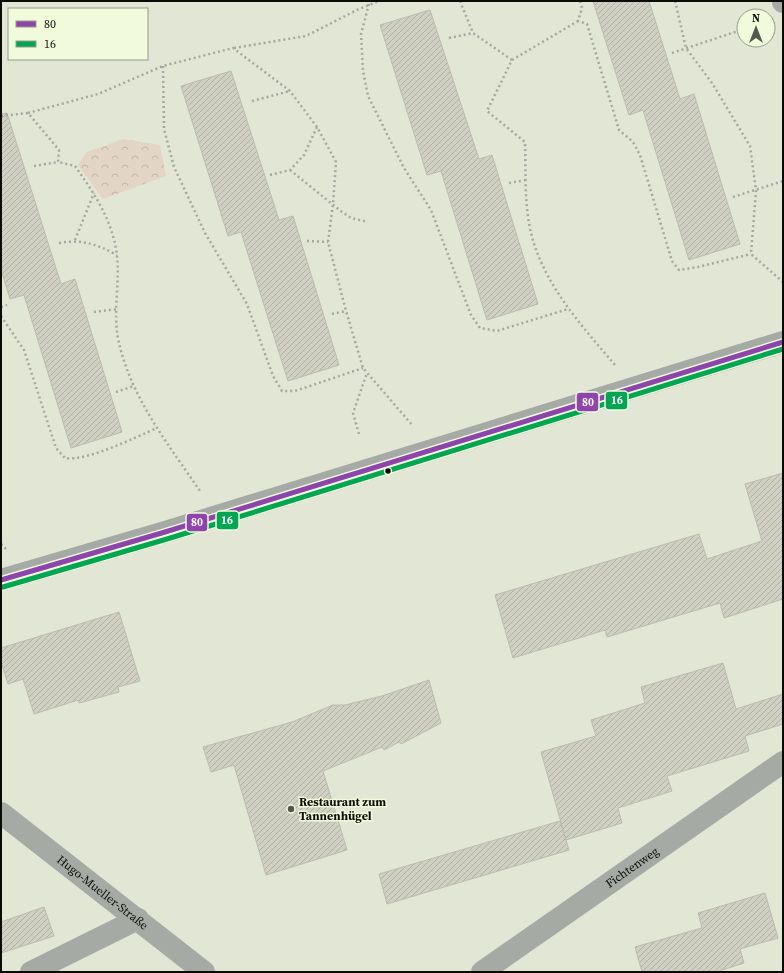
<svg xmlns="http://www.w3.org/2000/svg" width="784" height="973" font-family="'Source Serif 4',serif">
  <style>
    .forest { fill: url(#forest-crowns) }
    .building { fill: url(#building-hatch); stroke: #bbbbae }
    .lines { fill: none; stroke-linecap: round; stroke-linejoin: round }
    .path { stroke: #a5a8a0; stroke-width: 2.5; stroke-dasharray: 2 3; stroke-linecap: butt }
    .minor { stroke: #a6aaa5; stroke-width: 22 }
    .bus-1-casing { stroke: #f2fadc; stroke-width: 8 }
    .bus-2-casing { stroke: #f2fadc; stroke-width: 8 }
    .bus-1 { stroke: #8e44ad; stroke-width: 5 }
    .bus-2 { stroke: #00a651; stroke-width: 5 }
    .bus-dot { fill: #0a0c04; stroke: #f2fadc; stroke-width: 1.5 }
    .poi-dot { fill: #55584d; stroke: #f2fadc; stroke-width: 1.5 }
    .labels { text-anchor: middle; stroke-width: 3; stroke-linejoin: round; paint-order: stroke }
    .poi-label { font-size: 12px; font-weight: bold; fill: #0a0c04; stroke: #f2fadc; text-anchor: start }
    .street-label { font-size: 12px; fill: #0a0c04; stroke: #f2fadc }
    .line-badge { stroke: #f2fadc; stroke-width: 1.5 }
    .badge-label { font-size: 11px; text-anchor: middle; font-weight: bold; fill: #fff }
  </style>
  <defs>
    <pattern id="forest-crowns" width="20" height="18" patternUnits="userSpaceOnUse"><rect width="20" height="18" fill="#e2d5c5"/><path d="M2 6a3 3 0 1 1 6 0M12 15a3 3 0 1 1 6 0" fill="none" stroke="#c1b6a8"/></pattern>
    <pattern id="building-hatch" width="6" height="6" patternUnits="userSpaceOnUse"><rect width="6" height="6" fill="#cfcfc2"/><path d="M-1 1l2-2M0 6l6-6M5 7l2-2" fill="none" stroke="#b0b1a5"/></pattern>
  </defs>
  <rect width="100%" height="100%" fill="#e1e6d5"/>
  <path class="forest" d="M 123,139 L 160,145 L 166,176 L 103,199 L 78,165 L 87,152 Z"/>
  <path class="building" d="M 593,1 L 649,1 L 680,99 L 694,94 L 740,244 L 689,260 L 643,110 L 629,115 Z
    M 430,10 L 479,159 L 492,155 L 538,304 L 487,320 L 441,171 L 427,175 L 380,25 Z
    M 231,71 L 279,220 L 293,216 L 339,365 L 288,381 L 241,232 L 228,236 L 181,86 Z
    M 7,113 L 61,284 L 75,279 L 122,432 L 71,448 L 24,295 L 10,299 L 1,269 L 1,114 Z
    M 783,473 L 783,599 L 724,618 L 720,603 L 607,637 L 605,630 L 513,658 L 495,595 L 699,534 L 707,559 L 762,541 L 745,484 Z
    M 119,612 L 140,681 L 118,687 L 119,692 L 79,703 L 78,700 L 34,714 L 23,679 L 8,684 L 1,662 L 1,648 Z
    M 723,663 L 736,709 L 783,694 L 783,724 L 745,736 L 749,751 L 667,776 L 672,791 L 618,808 L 622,823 L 566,840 L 541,752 L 596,736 L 591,720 L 645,703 L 641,687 Z
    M 429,680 L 441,723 L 401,744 L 399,742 L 384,750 L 382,747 L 323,771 L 347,850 L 266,875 L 234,765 L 211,772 L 203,747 L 292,722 L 333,705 L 345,705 L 382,696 Z
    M 560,821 L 569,850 L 387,904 L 379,874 Z
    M 765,893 L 778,938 L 740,949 L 744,963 L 716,972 L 642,972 L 635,947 L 702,928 L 698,913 Z
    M 44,907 L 54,936 L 1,953 L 1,922 Z"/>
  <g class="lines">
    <path class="path" d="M 460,1 L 473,33 L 512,60 L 487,111 L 525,142 C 526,171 524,204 531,233 C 544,285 581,325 615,365
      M 580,1 L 582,8 L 578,21 L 587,24 L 619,130 L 633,142 L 640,155 L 672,261 L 679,270 L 698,267 L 751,254
      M 675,1 L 686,48 L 712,83 L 750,146 L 756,190 L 751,254 L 783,282
      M 369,4 L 361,34 L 363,71 L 368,96 L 404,168 L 431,210 L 471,315 L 480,328 L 497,331 L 568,309
      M 449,38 L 473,33
      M 234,48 L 306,36 L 359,9 L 379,1
      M 672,53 L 744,29
      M 512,60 L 578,21
      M 163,66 L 164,129 L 174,167 L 205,233 L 247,304 L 273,376 L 282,391 L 295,391 L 363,368
      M 252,101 L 290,91
      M 28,113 L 98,94 L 163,66 L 233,48 L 290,91 L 317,127 L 336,162 L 333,204 L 328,242 L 346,311 L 363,368 L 413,426
      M 1,116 L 28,113 L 59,150 L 58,162 L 75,166 C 94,193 113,221 117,256 C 120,281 113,314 118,338 C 129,395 168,444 200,491
      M 34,166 L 58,162
      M 290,170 L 342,212 L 351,218 L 368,222
      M 270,175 L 290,170 L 304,155 L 317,127
      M 509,183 L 526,180
      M 733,197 L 783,181
      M 75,240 L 94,193
      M 307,241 L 328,242
      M 59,243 C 82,239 96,244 117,255
      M 1,307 L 7,305
      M 94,312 L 117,309
      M 332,314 L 346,311
      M 1,316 L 24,350 L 56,448 L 65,458 C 86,462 136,437 157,428
      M 116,392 L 134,386
      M 359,434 L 353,413 L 367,373
      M 1,544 L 6,549"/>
    <g class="minor">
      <path d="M 783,1 L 783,2"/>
      <path d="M 1,580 L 165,532 L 783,342"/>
      <path id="s1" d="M 1,813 L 204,972"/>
      <path d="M 31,972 L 138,919"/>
      <path id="s2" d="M 482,972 L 783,762"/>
    </g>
    <g class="bus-1-casing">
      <path id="bus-1" d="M 1,580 L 165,532 L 783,342"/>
    </g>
    <g class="bus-2-casing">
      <path id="bus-2" d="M 3,587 L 167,539 L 783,349"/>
    </g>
    <use href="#bus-1" class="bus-1"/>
    <use href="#bus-2" class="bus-2"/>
  </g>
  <circle class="bus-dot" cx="388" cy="471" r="3.5"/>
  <circle class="poi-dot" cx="291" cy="809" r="4"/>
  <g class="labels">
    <g class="poi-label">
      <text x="299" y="806">Restaurant zum<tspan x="299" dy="14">Tannenhügel</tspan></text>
    </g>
    <g class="street-label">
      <text dy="4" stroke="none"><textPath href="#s2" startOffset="183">Fichtenweg</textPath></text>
      <text dy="4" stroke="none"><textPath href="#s1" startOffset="129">Hugo-Mueller-Straße</textPath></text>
    </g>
  </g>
  <g class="line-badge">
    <rect x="605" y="391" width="23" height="19" rx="4" fill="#00a651"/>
    <rect x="576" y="392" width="23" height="20" rx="4" fill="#8e44ad"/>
    <rect x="216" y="511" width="23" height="19" rx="4" fill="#00a651"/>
    <rect x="186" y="513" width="22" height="19" rx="4" fill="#8e44ad"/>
  </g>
  <g class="badge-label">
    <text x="617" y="404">16</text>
    <text x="588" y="406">80</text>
    <text x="227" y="524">16</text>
    <text x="197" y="526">80</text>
  </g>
  <rect width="784" height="973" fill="none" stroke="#0a0c04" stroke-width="4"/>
  <rect x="8" y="8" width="140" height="52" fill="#f2fadc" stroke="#959b86"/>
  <rect x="16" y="21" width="20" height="6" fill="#8e44ad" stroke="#959b86"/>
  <text x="44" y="28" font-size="12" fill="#0a0c04">80</text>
  <rect x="16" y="41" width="20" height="6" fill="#00a651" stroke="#959b86"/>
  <text x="44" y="48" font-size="12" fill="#0a0c04">16</text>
  <g transform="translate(756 28)"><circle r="19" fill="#f2fadc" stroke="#959b86"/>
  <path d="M0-3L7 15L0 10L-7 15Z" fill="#55584d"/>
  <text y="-6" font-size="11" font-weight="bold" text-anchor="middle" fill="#0a0c04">N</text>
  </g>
</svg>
